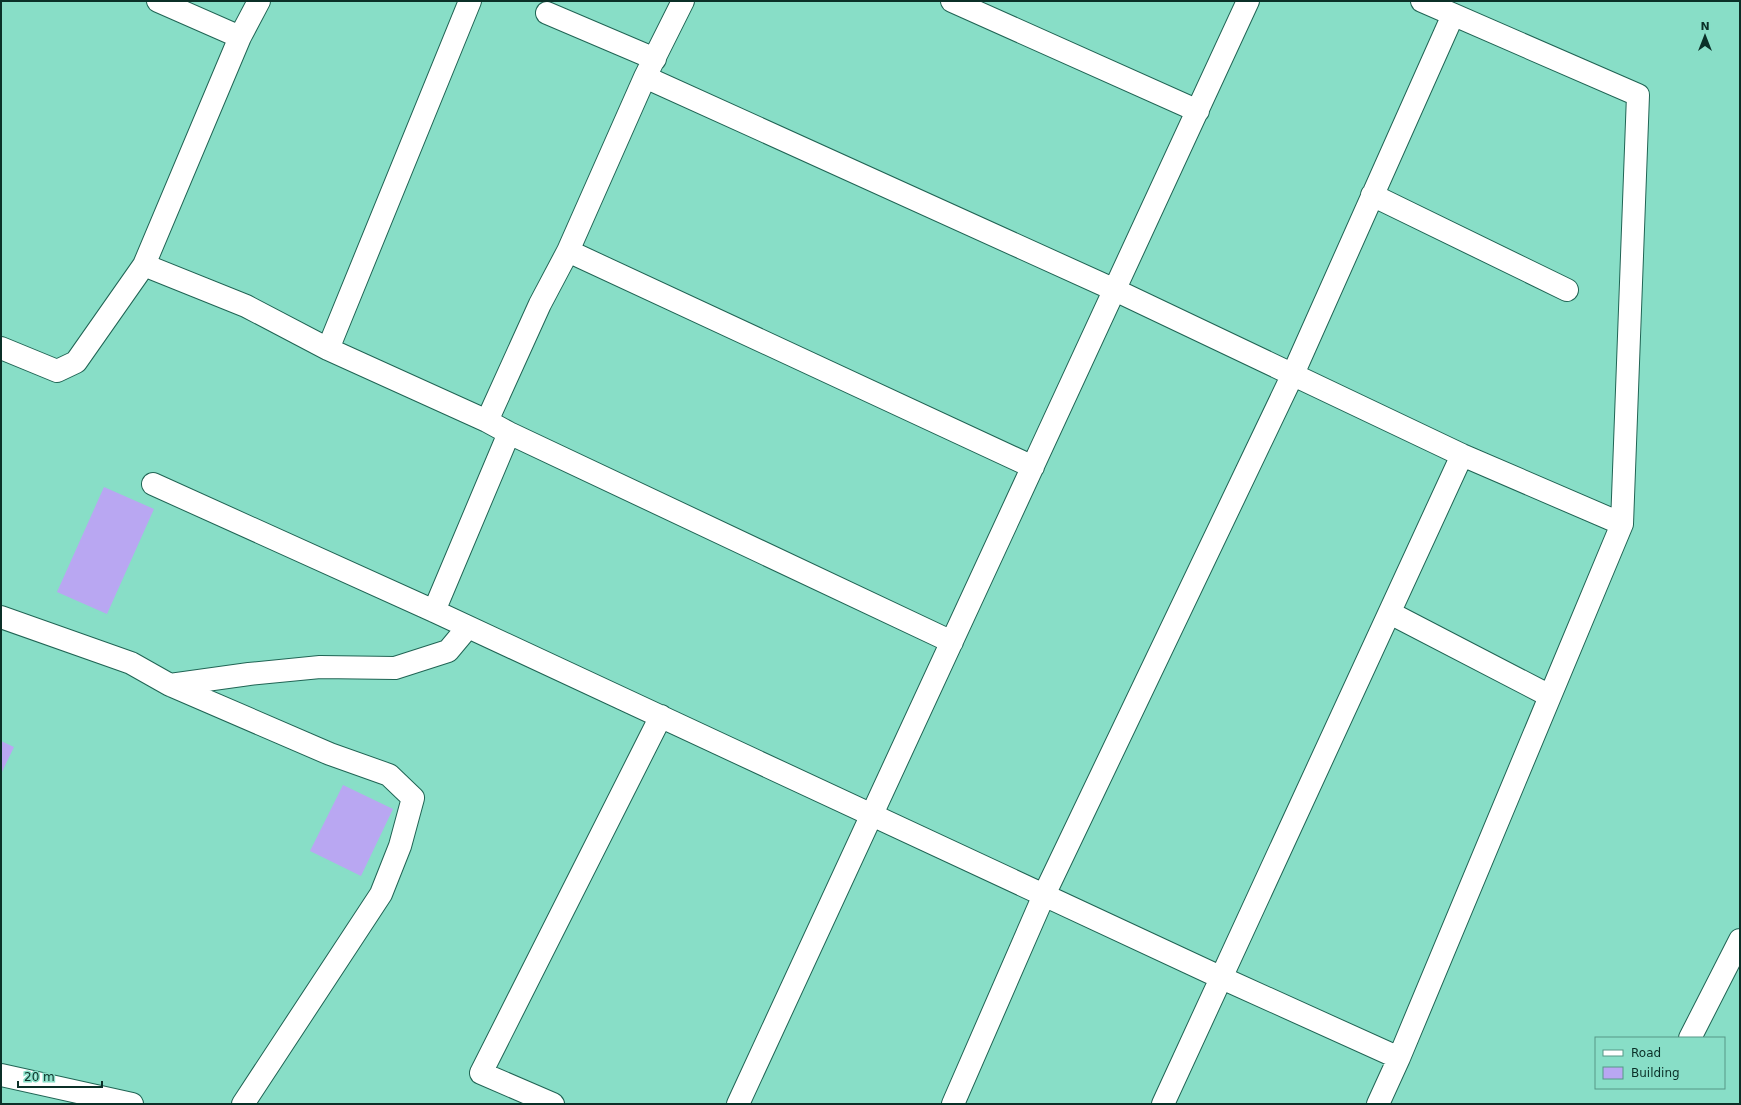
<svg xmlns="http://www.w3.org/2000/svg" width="1741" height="1105" font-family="'DejaVu Sans',sans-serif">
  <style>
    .building { fill: #b9a7f2 }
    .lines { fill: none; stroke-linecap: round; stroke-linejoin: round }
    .street-casing { stroke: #206454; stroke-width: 24 }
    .street { stroke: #fff; stroke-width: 22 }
  </style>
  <rect width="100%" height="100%" fill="#88dec7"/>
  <path class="building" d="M 104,487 L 154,509 L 107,614 L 57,592 Z
    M 1,741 L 14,747 L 1,774 Z
    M 343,785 L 393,809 L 361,876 L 310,851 Z"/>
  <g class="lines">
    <g class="street-casing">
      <path id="street" d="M 158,1 L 240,37
        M 952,1 L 1198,111
        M 547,13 L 655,59
        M 645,77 L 1115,290 L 1462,455 L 1622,524
        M 1372,195 L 1567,290
        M 568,251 L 1033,467
        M 144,265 L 240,37 L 259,1
        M 1,348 L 57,371 L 76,362 L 144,265 L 246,306 L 328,349 L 487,421 L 540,304 L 568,251 L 645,77 L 683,1
        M 328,349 L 470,1
        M 487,421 L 509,433 L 952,642
        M 153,484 L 434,611 L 1222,978 L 1399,1058
        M 434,611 L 509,433
        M 1390,613 L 1550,696
        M 1,617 L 131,663 L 170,685 L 249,674 L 320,667 L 395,668 L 448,651 L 468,627
        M 170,685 L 330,754 L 389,775 L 413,798 L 400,846 L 381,894 L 243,1104
        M 1690,1038 L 1740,940
        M 1,1075 L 132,1104
        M 553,1104 L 481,1073 L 661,716
        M 738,1104 L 1248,1
        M 953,1104 L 1044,895 L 1293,374 L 1453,15
        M 1163,1104 L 1462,455
        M 1378,1104 L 1399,1058 L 1622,524 L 1638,95 L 1422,1"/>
    </g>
    <use href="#street" class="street"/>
  </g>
  <rect width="1741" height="1105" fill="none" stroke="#0b3028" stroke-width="4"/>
  <rect x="1595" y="1037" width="130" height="52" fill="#88dec7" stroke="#569887"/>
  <rect x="1603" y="1050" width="20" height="6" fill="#ffffff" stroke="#569887"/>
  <text x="1631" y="1057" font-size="12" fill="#0b3028">Road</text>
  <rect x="1603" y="1067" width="20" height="12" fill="#b9a7f2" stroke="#569887"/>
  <text x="1631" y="1077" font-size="12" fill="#0b3028">Building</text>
  <g transform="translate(1705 36)" stroke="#88dec7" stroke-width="3" paint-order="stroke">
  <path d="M0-3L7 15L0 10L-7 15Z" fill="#0b3028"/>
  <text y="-6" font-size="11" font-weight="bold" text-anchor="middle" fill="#0b3028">N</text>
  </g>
  <path d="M18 1081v6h84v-6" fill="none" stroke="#0b3028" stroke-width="2"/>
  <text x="24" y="1081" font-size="12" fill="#0b3028" stroke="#88dec7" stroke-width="3" paint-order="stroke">20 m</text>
</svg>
